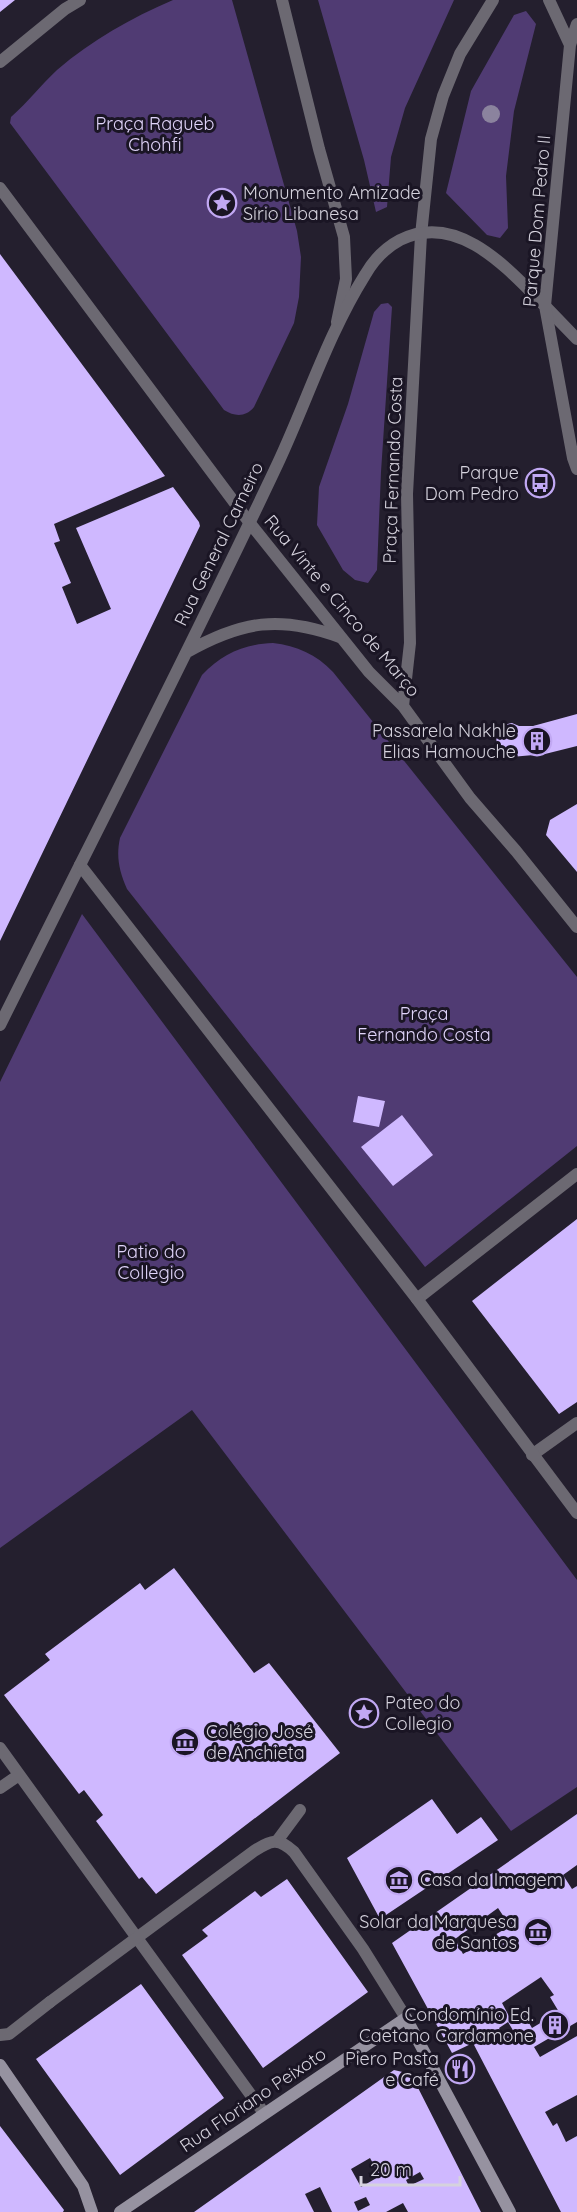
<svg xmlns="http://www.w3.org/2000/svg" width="577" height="2212" font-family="Quicksand,sans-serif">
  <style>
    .green { fill: #503b73 }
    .building { fill: #cfb8ff; fill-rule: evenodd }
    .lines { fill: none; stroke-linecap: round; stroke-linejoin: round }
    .service { stroke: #6c6972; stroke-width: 12 }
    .pedestrian { stroke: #6c6972; stroke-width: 12 }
    .minor { stroke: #6c6972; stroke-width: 12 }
    .tertiary { stroke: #6c6972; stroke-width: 12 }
    .secondary { stroke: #9692a0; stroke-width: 12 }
    .tree { fill: #8b839e }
    .labels { text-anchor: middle; stroke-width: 6; stroke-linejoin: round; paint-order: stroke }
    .park-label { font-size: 18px; fill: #e0d4fa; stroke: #1a1524 }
    .poi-label { font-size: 18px; fill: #d5d2dd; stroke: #1a1524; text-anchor: end }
    .street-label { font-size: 18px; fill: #d5d2dd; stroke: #1a1524 }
  </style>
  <rect width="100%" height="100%" fill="#241f2e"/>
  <path class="green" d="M 173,0 L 232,0 L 297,231 L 301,257 L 299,297 L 294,323 L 254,407 C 246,417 235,417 224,410 L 10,123 L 11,117 C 28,102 41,85 57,70 C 92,40 131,18 173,0 Z
    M 318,0 L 454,0 L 405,108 L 391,157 L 387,207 L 376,212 L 364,160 Z
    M 526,11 L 536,24 L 514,111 L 506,176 L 508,228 L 500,238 L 487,235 L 446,193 L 471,91 L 514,15 Z
    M 388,303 L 392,307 L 381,472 L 377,570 L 368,583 L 355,580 L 343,570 L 317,525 L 319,487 L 348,404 L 374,312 L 381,304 Z
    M 273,643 C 297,646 316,654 333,672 L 577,977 L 577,1146 L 425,1267 L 127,889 C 119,871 116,856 120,838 L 202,675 C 222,654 244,644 273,643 Z
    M 82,914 L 577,1580 L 577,1787 L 511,1831 L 192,1410 L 0,1548 L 0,1082 Z"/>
  <path class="building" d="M 0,0 L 15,0 L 0,12 Z
    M 0,254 L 165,476 L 54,524 L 60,541 L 54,543 L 71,583 L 62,587 L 77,624 L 111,609 L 76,528 L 173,487 L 199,522 L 200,526 L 0,941 Z
    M 577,714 L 577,746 L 545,754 L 511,757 L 498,756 L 496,736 L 502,725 L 512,723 L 519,726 L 533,726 Z
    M 577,804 L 577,872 L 546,835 L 550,820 Z
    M 358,1096 L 385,1101 L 379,1127 L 353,1122 Z
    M 402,1115 L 433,1155 L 393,1186 L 361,1147 Z
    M 577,1219 L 577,1402 L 559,1414 L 472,1301 Z
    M 174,1568 L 254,1673 L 269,1663 L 340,1753 L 156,1894 L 142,1877 L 139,1879 L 96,1821 L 103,1815 L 84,1790 L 79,1794 L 4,1695 L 50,1660 L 45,1654 L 140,1583 L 145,1590 Z
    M 432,1799 L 457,1834 L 481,1817 L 498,1840 L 380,1919 L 347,1858 Z
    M 577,1814 L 577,1865 L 563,1875 L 572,1889 L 577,1886 L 577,2022 L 534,2047 L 540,2057 L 577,2036 L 577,2095 L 545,2112 L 553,2126 L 557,2123 L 566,2142 L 577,2136 L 577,2212 L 561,2212 L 473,2043 L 452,2053 L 392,1943 ZM 498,1908 L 510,1926 L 463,1954 L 455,1939 ZM 541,1977 L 554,1995 L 550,1997 L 559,2012 L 532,2028 L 523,2013 L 511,2020 L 502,2003 ZM 508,2022 L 514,2032 L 504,2037 L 499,2028 Z
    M 287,1879 L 368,1992 L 263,2068 L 182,1955 L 208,1936 L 202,1930 L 255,1891 L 261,1897 Z
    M 141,1984 L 224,2098 L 120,2175 L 36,2059 Z
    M 394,2070 L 411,2074 L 481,2212 L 408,2212 L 403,2203 L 386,2212 L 332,2212 L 320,2187 L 305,2194 L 314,2212 L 194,2212 ZM 370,2158 L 380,2176 L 361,2187 L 351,2169 ZM 420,2172 L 424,2179 L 409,2186 L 406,2180 ZM 366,2197 L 370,2205 L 358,2211 L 354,2202 Z
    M 0,2126 L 64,2210 L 63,2212 L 0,2212 Z"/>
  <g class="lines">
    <path class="service" d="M 545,306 L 577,339
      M 532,1455 L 577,1423
      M 277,1841 L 300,1810
      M 137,1938 L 264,2113"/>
    <path class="pedestrian" d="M 0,1025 L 80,865
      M 0,1748 L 137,1938
      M 0,1788 L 19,1775
      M 0,2035 L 9,2034 L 50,2002"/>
    <path class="minor" d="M 282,0 L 319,149 L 344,237 L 346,279 L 337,322
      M 0,62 L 65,9 L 80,0
      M 0,188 L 249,522 L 369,672 L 403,706 L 470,798 L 516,851 L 577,927
      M 403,706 L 410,643 L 407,494 L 421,235 L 431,139 L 443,96 L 460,54 L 493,0
      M 417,1299 L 577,1174
      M 50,2002 L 254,1851 C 271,1840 278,1837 294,1852 L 363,1949 L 406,2018"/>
    <path class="tertiary" d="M 549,0 L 570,45
      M 577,24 L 570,45 L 545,306 L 573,458 L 577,469
      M 545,306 C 508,269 458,211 400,240 C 385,248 373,261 365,275 C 328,334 307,401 278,463 C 214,599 147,732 80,865 L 417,1299 L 577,1513
      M 187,652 C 242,621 280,615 340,637"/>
    <path class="secondary" d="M 0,2065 L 83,2186 L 92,2212
      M 120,2212 L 406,2018 L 510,2212"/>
  </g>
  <circle class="tree" cx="491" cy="114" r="9"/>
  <defs>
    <g id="sight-ring" transform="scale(1.5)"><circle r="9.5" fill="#1a1524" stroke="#c1a8f3" stroke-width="1.5"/><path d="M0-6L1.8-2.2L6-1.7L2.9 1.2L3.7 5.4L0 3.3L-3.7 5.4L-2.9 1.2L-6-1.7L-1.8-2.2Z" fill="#c1a8f3"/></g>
    <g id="bus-ring" transform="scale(1.5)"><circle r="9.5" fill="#1a1524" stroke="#c1a8f3" stroke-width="1.5"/><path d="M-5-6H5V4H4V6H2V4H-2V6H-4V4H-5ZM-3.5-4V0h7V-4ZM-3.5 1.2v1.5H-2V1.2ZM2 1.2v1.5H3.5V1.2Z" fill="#c1a8f3"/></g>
    <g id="building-ring" transform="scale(1.5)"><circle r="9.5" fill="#1a1524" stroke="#c1a8f3" stroke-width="1.5"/><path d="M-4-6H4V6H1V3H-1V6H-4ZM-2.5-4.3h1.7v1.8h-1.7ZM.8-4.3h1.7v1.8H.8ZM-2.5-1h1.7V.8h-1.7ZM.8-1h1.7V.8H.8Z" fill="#c1a8f3"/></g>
    <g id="museum-ring" transform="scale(1.5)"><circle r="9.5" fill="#1a1524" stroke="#c1a8f3" stroke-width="1.5"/><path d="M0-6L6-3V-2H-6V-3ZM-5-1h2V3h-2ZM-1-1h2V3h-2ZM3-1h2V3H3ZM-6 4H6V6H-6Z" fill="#c1a8f3"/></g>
    <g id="restaurant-ring" transform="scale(1.5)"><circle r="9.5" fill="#1a1524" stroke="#c1a8f3" stroke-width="1.5"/><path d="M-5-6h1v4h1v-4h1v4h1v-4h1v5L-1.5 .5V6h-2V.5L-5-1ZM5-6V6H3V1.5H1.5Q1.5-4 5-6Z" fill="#c1a8f3"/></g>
  </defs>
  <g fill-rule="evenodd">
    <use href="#sight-ring" x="222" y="203"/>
    <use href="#bus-ring" x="540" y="483"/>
    <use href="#building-ring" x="537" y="741"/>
    <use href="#sight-ring" x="364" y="1713"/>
    <use href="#museum-ring" x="185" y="1742"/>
    <use href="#museum-ring" x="399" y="1880"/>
    <use href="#museum-ring" x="538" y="1932"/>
    <use href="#building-ring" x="555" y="2025"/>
    <use href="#restaurant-ring" x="460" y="2069"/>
  </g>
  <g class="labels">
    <g class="park-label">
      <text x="155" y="130">Praça Ragueb<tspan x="155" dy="21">Chohfi</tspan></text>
      <text x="424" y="1020">Praça<tspan x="424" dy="21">Fernando Costa</tspan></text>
      <text x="151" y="1258">Patio do<tspan x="151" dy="21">Collegio</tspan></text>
    </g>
    <g class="poi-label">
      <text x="243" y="199" text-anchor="start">Monumento Amizade<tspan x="243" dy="21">Sírio Libanesa</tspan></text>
      <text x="519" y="479">Parque<tspan x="519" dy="21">Dom Pedro</tspan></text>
      <text x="516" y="737">Passarela Nakhle<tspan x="516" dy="21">Elias Hamouche</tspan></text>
      <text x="385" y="1709" text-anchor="start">Pateo do<tspan x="385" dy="21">Collegio</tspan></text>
      <text x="206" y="1738" text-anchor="start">Colégio José<tspan x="206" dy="21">de Anchieta</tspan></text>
      <text x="420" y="1886" text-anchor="start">Casa da Imagem</text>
      <text x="517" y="1928">Solar da Marquesa<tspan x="517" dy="21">de Santos</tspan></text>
      <text x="534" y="2021">Condomínio Ed.<tspan x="534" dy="21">Caetano Cardamone</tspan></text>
      <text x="439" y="2065">Piero Pasta<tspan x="439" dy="21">e Café</tspan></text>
    </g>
    <g class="street-label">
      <text transform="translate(537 221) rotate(-85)" y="6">Parque Dom Pedro II</text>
      <text transform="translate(393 470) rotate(-88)" y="6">Praça Fernando Costa</text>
      <text transform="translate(219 544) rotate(-64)" y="6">Rua General Carneiro</text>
      <text transform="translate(342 606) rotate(50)" y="6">Rua Vinte e Cinco de Março</text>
      <text transform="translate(253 2100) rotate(-34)" y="6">Rua Floriano Peixoto</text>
    </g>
  </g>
  <path d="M361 2176v9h99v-9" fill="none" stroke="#d5d2dd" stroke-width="3"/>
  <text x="370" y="2176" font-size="18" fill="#d5d2dd" stroke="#1a1524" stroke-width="4.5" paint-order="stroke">20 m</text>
</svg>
